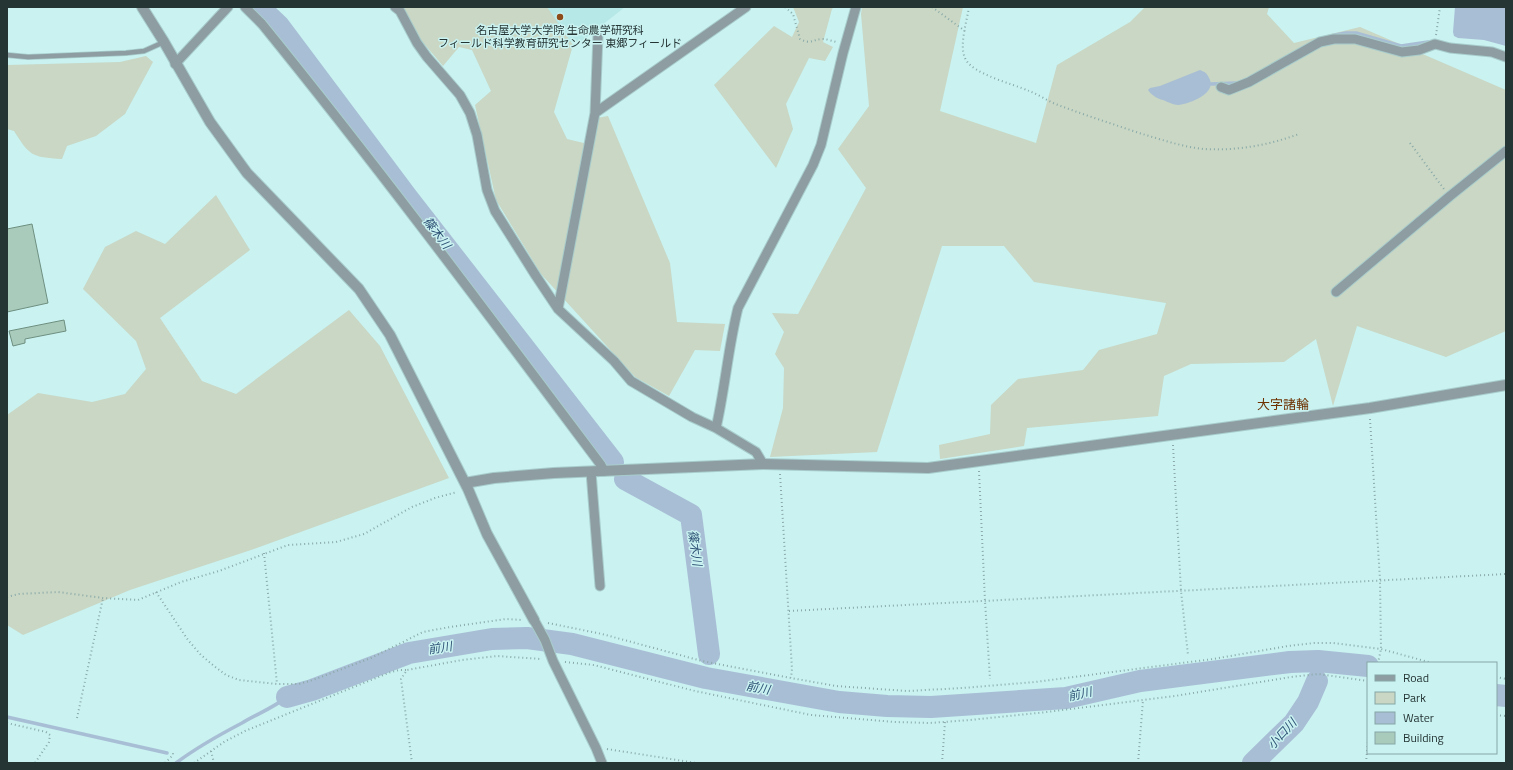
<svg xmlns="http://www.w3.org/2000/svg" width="1513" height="770" font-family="'Titillium Web','Noto Sans JP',sans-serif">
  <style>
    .built { fill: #b5e8e7 }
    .green { fill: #c9d7c4 }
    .water { fill: #a8bed5 }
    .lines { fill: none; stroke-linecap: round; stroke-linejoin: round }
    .stream { stroke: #a8bed5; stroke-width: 3.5 }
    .river { stroke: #a8bed5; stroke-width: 22 }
    .building { fill: #a9cbbc; stroke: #6e8f80 }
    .service-casing { stroke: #a8cccb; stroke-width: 6 }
    .minor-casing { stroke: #a8cccb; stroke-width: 11 }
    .tertiary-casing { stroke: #a8cccb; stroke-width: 12 }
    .path { stroke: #8aa9a8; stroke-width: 2; stroke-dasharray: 1 3; stroke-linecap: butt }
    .service { stroke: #8d9da2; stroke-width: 4.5 }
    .minor { stroke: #8d9da2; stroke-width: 9 }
    .tertiary { stroke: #8d9da2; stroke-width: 10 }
    .poi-dot { fill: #8e4c1b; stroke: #c9f2f1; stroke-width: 1.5 }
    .labels { text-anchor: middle; stroke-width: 3; stroke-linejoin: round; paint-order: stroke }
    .poi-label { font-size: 11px; fill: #253534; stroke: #c9f2f1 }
    .water-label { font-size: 12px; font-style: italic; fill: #2f5275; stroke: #c9f2f1 }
    .quarter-label { font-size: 13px; fill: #6d3200; stroke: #c9f2f1 }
  </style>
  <rect width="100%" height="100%" fill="#c9f2f1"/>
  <path class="built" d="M 497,7 L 625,7 L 583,40 L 551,46 Z"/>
  <path class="green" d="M 403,7 L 547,7 L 573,45 L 554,112 L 567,139 L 592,145 L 597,118 L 608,116 L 670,263 L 677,322 L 725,324 L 720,351 L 695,350 L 669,396 L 635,377 L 541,274 L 496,200 L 475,105 L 491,91 L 472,50 L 459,47 L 443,66 L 420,39 Z
    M 793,7 L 834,7 L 832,9 L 823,42 L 833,47 L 825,61 L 809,58 L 786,104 L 793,129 L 776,168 L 714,85 L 774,26 L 792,37 L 799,22 Z
    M 862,7 L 963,7 L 940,111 L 1036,143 L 1057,65 L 1130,22 L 1145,7 L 1269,7 L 1267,14 L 1294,43 L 1360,27 L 1506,90 L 1506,331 L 1446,357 L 1357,326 L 1333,406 L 1316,339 L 1284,362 L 1191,364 L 1164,376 L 1158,416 L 1027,428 L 1024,446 L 940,459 L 939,445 L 990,434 L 991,405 L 1018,379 L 1083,370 L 1099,350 L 1157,334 L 1166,303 L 1034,282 L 1004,246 L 942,246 L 877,452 L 770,457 L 783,408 L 784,368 L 775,354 L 784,332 L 772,313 L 798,314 L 866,188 L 838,149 L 869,106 L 861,14 Z
    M 146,56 L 153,62 L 125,114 L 96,136 L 67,146 L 62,159 C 31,157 30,156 14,131 L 7,129 L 7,65 L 120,62 Z
    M 216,195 L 250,250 L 160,318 L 202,381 L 236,394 L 349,310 L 380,346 L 449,478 L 251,550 L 130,590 L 23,635 L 7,625 L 7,415 L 38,393 L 92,402 L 125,394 L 146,369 L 136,341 L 83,289 L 105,247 L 136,231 L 165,244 Z"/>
  <path class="water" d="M 1455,7 L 1506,7 L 1506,46 L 1484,40 L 1458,38 L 1454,36 L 1453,32 Z
    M 1200,70 C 1205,72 1207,73 1209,78 C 1218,93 1190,104 1178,105 C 1174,105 1168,102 1163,100 C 1158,99 1151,95 1148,90 L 1150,88 L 1160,86 Z"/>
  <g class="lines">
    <path class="stream" d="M 1335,35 L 1346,33 L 1356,33 L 1401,46 L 1428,42
      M 1211,84 L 1236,83
      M 7,717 L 167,753
      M 176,763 C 196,748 219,735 242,723 C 257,714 273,708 287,697"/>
    <path class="river" d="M 259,7 L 279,26 L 407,197 L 613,462
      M 625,479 L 691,515 L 709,654
      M 1496,695 L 1506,696
      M 287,697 L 312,690 L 409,653 L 492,639 L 527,638 L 572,644 L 706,678 L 839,702 L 887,706 L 931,707 L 1066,698 L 1140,681 L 1290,662 L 1318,661 L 1368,666
      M 1253,763 L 1294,723 L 1308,702 L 1317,681"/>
  </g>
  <path class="building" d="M 32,224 L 48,303 L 7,312 L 7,229 Z
    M 64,320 L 66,331 L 25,339 L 25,343 L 13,346 L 9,331 Z"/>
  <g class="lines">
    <g class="service-casing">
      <path id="service" d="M 7,55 L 28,57 L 126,53 L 144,51 L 164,42"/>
    </g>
    <g class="minor-casing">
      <path id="minor" d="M 245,7 L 262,24 C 379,168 490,317 601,465 L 604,471
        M 395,7 L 400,11 L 417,43 L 427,57 L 460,95 L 470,113 L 477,135 L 487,190 L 495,211 L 536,276 L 558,309 L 614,361 L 631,381 L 692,417 L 716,428 L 756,452 L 763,464
        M 175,64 L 228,7
        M 1221,87 L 1229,90 L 1249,82 L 1320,42 L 1334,39 L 1355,39 L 1402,52 L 1419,50 L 1435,44 L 1450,48 L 1492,52 L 1506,57
        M 595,113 L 746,7
        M 1336,292 L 1450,196 L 1506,151
        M 558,309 L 595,113 L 598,35
        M 716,428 C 725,389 728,348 738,308 L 813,165 L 821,145 L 843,53 L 856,7
        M 591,472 L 600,586
        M 534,620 L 545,640 L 553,661 L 596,748 L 602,763"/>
    </g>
    <g class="tertiary-casing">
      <path id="tertiary" d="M 142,7 L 164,42 L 210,122 L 247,173 L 359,289 L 390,335 L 468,489 L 487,534 L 534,620
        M 465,483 L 494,478 L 554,473 L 763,464 L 928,468 L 1370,408 L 1506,385"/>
    </g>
    <path class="path" d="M 785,7 L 793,14 L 800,39 C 811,45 813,39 823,39 C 827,39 832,41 836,42
      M 932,7 L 965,31
      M 969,7 C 967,21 959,45 965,58 C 971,74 1014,84 1029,91 C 1037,94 1045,99 1053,103 C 1081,114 1110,123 1139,133 C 1160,139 1182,147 1204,149 C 1237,151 1269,145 1299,134
      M 1436,35 L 1440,7
      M 1410,143 L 1444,189
      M 1370,419 L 1380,580 L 1381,649 L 1378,663
      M 1173,445 L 1181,591 L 1188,655
      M 979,471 L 985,601 L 990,679
      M 780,474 L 792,669 L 791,678
      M 264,553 L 277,684
      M 156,592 L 188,640 L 201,655 L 214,666 L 226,675 L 239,680 L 277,684 L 299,684 L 313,680 L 371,658 L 423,632 L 450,627 L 506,619 L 522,620
      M 7,597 L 19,594 L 58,592 L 103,598 L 138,600 L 181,582 L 219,571 L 288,545 L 336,542 L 364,534 L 412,507 L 435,498 L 457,492
      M 789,611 L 1506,574
      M 548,623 L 602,634 L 702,661 L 791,678 L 836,686 L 907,691 L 963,688 L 1035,682 L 1213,659 L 1288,646 L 1314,643 L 1333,643 L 1381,649 L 1432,663
      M 565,662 L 594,665 L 695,691 L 811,715 L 895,722 L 930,723 L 970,720 L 1047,712 L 1175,696 L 1291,677 L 1318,674 L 1368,681
      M 1496,677 L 1506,679
      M 1496,715 L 1506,716
      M 77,718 L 103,598
      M 7,723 L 46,732 L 50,735 L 49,742 L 35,763
      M 607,749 L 696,763
      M 211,751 L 214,763
      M 165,763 L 173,755 L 173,751
      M 194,763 L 224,742 L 245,731 L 391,672 L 399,670 L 407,670
      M 412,763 L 401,679 L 407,670 L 462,660 L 497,656 L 541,659
      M 942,763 L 945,722
      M 1138,763 L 1143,700
      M 1366,763 L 1368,740"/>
    <use href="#service" class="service"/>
    <use href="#minor" class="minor"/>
    <use href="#tertiary" class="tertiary"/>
  </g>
  <circle class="poi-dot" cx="560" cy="17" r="4"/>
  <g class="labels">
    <g class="poi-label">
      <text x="560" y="34">名古屋大学大学院 生命農学研究科<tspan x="560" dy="13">フィールド科学教育研究センター 東郷フィールド</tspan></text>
    </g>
    <g class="water-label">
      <text transform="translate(437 233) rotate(53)" y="4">篠木川</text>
      <text transform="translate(695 548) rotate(82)" y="4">篠木川</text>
      <text transform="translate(440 648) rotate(-9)" y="4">前川</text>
      <text transform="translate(758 688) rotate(10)" y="4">前川</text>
      <text transform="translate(1080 694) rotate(-12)" y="4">前川</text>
      <text transform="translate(1282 734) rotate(-47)" y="4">小口川</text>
    </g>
    <g class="quarter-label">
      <text x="1283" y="409">大字諸輪</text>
    </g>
  </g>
  <rect width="1513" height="770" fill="none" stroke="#253534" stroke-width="16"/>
  <rect x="1367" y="662" width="130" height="92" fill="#c9f2f1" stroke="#87a6a5"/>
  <rect x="1375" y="675" width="20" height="6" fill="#8d9da2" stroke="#87a6a5"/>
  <text x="1403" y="682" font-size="12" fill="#253534">Road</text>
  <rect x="1375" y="692" width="20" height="12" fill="#c9d7c4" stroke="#87a6a5"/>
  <text x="1403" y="702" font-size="12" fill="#253534">Park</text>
  <rect x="1375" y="712" width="20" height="12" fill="#a8bed5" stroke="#87a6a5"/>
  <text x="1403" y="722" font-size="12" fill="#253534">Water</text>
  <rect x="1375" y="732" width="20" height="12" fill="#a9cbbc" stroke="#87a6a5"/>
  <text x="1403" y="742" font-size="12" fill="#253534">Building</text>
</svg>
